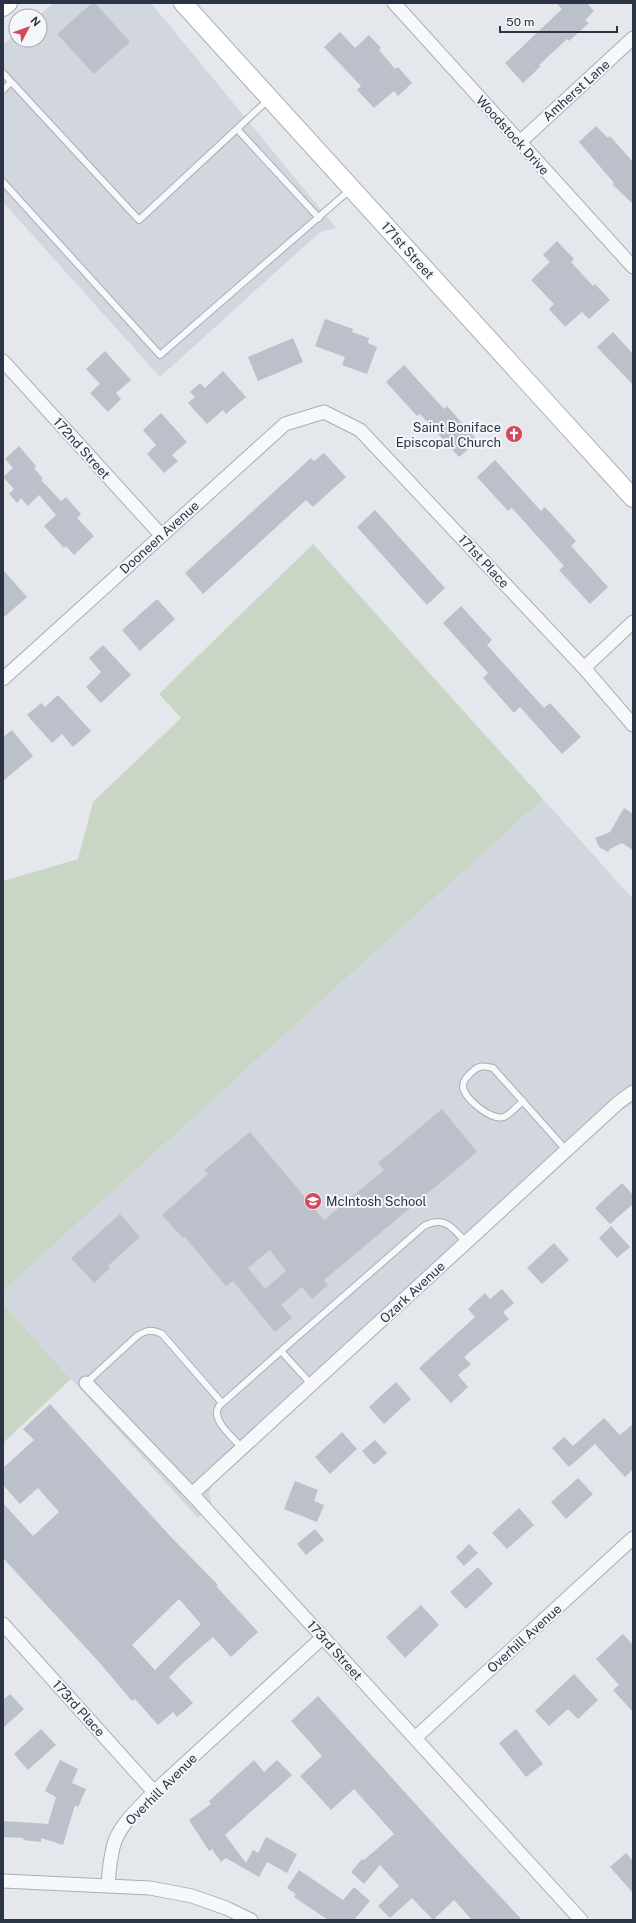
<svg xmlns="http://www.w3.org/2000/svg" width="636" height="1923" font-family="'Public Sans',sans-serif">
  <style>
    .built { fill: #d2d6de }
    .green { fill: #c9d6c5 }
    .building { fill: #bbc0ca; fill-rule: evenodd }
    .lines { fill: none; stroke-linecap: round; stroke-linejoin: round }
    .lane-casing { stroke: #a9aeb7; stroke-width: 8 }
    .street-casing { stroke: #a9aeb7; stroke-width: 15 }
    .secondary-casing { stroke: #a9aeb7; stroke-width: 20 }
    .lane { stroke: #f7f8fa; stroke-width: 6 }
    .street { stroke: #f7f8fa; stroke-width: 13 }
    .secondary { stroke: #fff; stroke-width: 18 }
    .labels { text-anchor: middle; stroke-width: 4; stroke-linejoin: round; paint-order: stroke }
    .street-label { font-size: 13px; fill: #2b3445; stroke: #f4f6f9 }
    .poi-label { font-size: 13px; fill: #2b3445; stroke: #f4f6f9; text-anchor: end }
  </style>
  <rect width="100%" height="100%" fill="#e4e7ec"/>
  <path class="built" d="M 54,3 L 151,3 L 336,228 L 320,232 L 160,377 L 3,202 L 3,45 L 16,34 L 16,40 L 40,40 L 40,16 L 38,16 Z
    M 543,799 L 633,899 L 633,1103 L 622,1110 L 212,1486 L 209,1494 L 212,1503 L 198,1518 L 3,1304 L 3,1291 Z"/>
  <path class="green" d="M 313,544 L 543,799 L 3,1291 L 3,881 L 78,859 L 93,802 L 181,718 L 159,694 Z
    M 3,1304 L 71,1379 L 3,1443 Z"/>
  <path class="building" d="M 92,3 L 95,3 L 130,42 L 94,74 L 57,34 Z
    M 556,3 L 587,3 L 594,11 L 585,20 L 589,23 L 569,41 L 567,39 L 539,65 L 541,66 L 523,83 L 505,63 L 562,9 Z
    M 340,32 L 355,48 L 369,35 L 381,48 L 379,50 L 395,69 L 398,67 L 412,83 L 398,96 L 394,91 L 374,108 L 357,90 L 361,86 L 324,47 Z
    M 596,126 L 608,138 L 610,136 L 633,162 L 633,204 L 612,184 L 614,183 L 579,142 Z
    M 557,241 L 574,259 L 571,262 L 593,286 L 595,284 L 610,300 L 589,319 L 582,312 L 565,327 L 549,309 L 554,304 L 531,280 L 550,262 L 543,255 Z
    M 325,319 L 353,329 L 352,332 L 369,338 L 368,343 L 377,347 L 367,374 L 342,365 L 345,357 L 315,346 Z
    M 613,332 L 633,354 L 633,385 L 597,347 Z
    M 293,338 L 303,362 L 258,381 L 248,357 Z
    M 105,351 L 131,380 L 116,393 L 121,399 L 108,412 L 90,393 L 100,384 L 86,369 Z
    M 404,365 L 444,409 L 447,406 L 478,441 L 459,457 L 420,414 L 417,416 L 386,382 Z
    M 223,371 L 246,397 L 226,414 L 223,410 L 207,424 L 188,403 L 195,397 L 190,392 L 200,383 L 205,388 Z
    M 161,413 L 187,442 L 172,455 L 178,461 L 164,473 L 147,454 L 156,445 L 143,430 Z
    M 19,446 L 36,466 L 34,468 L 43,479 L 41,480 L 61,501 L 66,497 L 81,514 L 77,518 L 94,536 L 74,555 L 66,546 L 64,548 L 44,526 L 56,515 L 39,495 L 28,506 L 21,498 L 17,503 L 9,494 L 14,489 L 3,477 L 13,468 L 5,459 Z
    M 324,453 L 346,477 L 313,507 L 306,500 L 203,594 L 185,573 L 311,458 L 314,461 Z
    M 495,460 L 541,511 L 545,507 L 576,541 L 571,546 L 608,587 L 590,604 L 559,570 L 564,566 L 512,508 L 508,511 L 477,477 Z
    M 375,510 L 445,588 L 427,605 L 357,527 Z
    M 3,570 L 27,597 L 3,618 Z
    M 157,599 L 175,619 L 140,651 L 122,630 Z
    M 461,606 L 492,640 L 487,645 L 544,708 L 550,703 L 581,737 L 562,754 L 520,707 L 514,713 L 483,678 L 488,673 L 443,623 Z
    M 103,645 L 131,675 L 101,703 L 86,687 L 101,672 L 89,658 Z
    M 58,695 L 91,731 L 73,747 L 62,734 L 52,743 L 27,715 L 41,703 L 45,707 Z
    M 12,730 L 33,756 L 3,781 L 3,737 Z
    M 624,808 L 633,814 L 633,850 L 622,843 L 610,849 L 608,852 L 599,847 L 595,838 L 610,832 Z
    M 442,1109 L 477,1152 L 324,1280 L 328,1285 L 312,1299 L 302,1287 L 281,1305 L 292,1318 L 275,1332 L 233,1281 L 226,1286 L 184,1236 L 183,1238 L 162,1215 L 208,1174 L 204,1170 L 250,1132 L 324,1220 L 384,1170 L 378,1163 ZM 270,1250 L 286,1271 L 265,1289 L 248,1268 Z
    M 622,1183 L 633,1195 L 633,1204 L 610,1224 L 595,1208 Z
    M 120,1214 L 140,1237 L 108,1266 L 110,1268 L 94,1283 L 71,1258 Z
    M 611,1226 L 630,1247 L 617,1258 L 599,1238 Z
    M 554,1243 L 569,1260 L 542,1284 L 527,1268 Z
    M 502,1289 L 514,1303 L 503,1312 L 509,1319 L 464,1357 L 471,1364 L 458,1375 L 468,1387 L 451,1403 L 419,1368 L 475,1317 L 468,1309 L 485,1293 L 490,1299 Z
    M 396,1382 L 411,1399 L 384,1424 L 369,1407 Z
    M 50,1404 L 171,1537 L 218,1585 L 216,1586 L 258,1632 L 231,1657 L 213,1637 L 184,1662 L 169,1677 L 193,1703 L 177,1717 L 173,1712 L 158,1725 L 135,1699 L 132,1701 L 99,1662 L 3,1558 L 3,1503 L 33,1536 L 59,1512 L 38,1488 L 20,1504 L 3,1485 L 3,1468 L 34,1440 L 23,1429 ZM 179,1599 L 201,1624 L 155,1670 L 132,1645 Z
    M 604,1418 L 620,1435 L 633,1424 L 633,1469 L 625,1477 L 595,1444 L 569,1467 L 552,1448 L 564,1437 L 573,1446 Z
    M 342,1432 L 357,1449 L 330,1474 L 315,1457 Z
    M 375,1440 L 387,1453 L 374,1465 L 362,1451 Z
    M 578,1478 L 593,1494 L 566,1519 L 551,1502 Z
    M 295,1481 L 318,1490 L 314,1501 L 324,1505 L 317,1522 L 284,1509 Z
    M 519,1508 L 534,1525 L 507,1549 L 492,1533 Z
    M 315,1529 L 324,1540 L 306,1555 L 297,1544 Z
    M 469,1544 L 478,1553 L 464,1566 L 456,1557 Z
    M 478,1567 L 493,1584 L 466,1609 L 450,1592 Z
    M 421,1605 L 439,1625 L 405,1658 L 386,1637 Z
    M 623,1634 L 633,1645 L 633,1712 L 613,1690 L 619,1685 L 596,1659 Z
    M 574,1674 L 598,1700 L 578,1719 L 568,1709 L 549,1726 L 535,1711 Z
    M 10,1694 L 24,1709 L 3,1728 L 3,1700 Z
    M 318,1696 L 458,1851 L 522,1920 L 472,1920 L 454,1900 L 433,1920 L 412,1898 L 390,1918 L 378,1906 L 399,1886 L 380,1865 L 364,1884 L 351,1872 L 362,1859 L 364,1860 L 394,1834 L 354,1789 L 331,1810 L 300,1776 L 322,1756 L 291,1721 Z
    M 41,1729 L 56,1745 L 28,1770 L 14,1754 Z
    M 516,1729 L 543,1764 L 526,1777 L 499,1743 Z
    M 60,1760 L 78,1769 L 72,1783 L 86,1789 L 78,1807 L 75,1805 L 63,1845 L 41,1838 L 41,1842 L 23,1840 L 24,1838 L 3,1837 L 3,1821 L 48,1824 L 56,1797 L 45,1791 Z
    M 254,1760 L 264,1772 L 277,1760 L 292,1775 L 225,1835 L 246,1863 L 253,1850 L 258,1853 L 266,1837 L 297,1854 L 287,1873 L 267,1862 L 259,1877 L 226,1858 L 221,1862 L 212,1849 L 209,1851 L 189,1820 L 211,1804 L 209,1801 Z
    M 626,1853 L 633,1861 L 633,1893 L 610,1867 Z
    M 299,1870 L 343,1900 L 354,1887 L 370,1901 L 354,1920 L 328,1920 L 294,1897 L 296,1894 L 287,1888 Z"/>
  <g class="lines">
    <g class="lane-casing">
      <path id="lane" d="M 3,73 L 139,220 L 268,100
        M 3,90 L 11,82
        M 237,129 L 319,218
        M 3,182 L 160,355 L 351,189
        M 523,1101 C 517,1106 511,1114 504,1117 C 491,1121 463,1098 463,1086 C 463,1079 469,1075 473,1071 C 479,1065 485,1066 493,1068 L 566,1150
        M 281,1351 L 424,1226 C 445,1215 452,1228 466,1242
        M 86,1383 L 137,1336 C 146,1330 152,1329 162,1334 L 222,1403
        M 242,1448 C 233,1437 210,1420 219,1406 L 281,1351 L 311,1384"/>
    </g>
    <g class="street-casing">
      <path id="street" d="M 394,3 L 633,267
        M 520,142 L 633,38
        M 3,361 L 161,535
        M 584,668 L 633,622
        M 3,679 L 285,424 L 324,412 L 360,430 L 584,668 L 633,725
        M 86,1383 L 192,1494 L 581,1920
        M 192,1494 L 619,1102 L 633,1092
        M 3,1624 L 154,1792
        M 415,1738 L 633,1538
        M 3,1881 L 150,1888 L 192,1896 L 226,1908 L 251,1920
        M 108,1886 C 109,1871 110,1855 115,1841 C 123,1821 140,1807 154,1792 L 323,1637"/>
    </g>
    <g class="secondary-casing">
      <path id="secondary" d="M 183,3 L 633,498
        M 3,7 L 8,3"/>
    </g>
    <use href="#lane" class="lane"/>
    <use href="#street" class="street"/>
    <use href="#secondary" class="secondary"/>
  </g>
  <defs>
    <g id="church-disc" transform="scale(0.9)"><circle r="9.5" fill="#d1495b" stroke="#f4f6f9"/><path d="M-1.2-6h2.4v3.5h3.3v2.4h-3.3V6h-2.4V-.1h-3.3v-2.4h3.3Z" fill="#fff"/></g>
    <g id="school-disc" transform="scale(0.9)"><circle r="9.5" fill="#d1495b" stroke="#f4f6f9"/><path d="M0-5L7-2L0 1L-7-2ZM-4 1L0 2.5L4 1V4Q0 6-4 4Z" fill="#fff"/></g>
  </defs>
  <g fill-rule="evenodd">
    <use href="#church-disc" x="514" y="434"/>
    <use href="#school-disc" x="313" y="1201"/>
  </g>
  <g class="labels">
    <g class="street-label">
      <text transform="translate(576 90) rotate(-42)" y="5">Amherst Lane</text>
      <text transform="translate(513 135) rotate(48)" y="5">Woodstock Drive</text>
      <text transform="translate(408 250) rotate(48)" y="5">171st Street</text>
      <text transform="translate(82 448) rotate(48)" y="5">172nd Street</text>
      <text transform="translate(159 537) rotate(-42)" y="5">Dooneen Avenue</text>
      <text transform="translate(484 561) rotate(47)" y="5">171st Place</text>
      <text transform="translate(412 1292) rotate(-43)" y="5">Ozark Avenue</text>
      <text transform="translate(524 1638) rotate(-42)" y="5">Overhill Avenue</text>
      <text transform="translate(335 1650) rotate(48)" y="5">173rd Street</text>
      <text transform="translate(79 1708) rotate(48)" y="5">173rd Place</text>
      <text transform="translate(161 1789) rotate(-45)" y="5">Overhill Avenue</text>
    </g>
    <g class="poi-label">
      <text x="501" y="432">Saint Boniface<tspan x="501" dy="15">Episcopal Church</tspan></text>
      <text x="326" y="1206" text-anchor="start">McIntosh School</text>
    </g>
  </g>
  <rect width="636" height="1923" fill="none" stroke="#2b3445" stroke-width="8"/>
  <g transform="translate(28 28) rotate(49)"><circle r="19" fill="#f4f6f9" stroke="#a4a8b1"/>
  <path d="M0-3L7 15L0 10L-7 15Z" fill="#d1495b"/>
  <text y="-6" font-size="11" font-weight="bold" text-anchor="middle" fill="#2b3445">N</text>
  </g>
  <path d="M500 26v6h117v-6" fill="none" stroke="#2b3445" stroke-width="2"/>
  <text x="506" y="26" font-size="12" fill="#2b3445" stroke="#f4f6f9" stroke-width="3" paint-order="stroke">50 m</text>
</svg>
